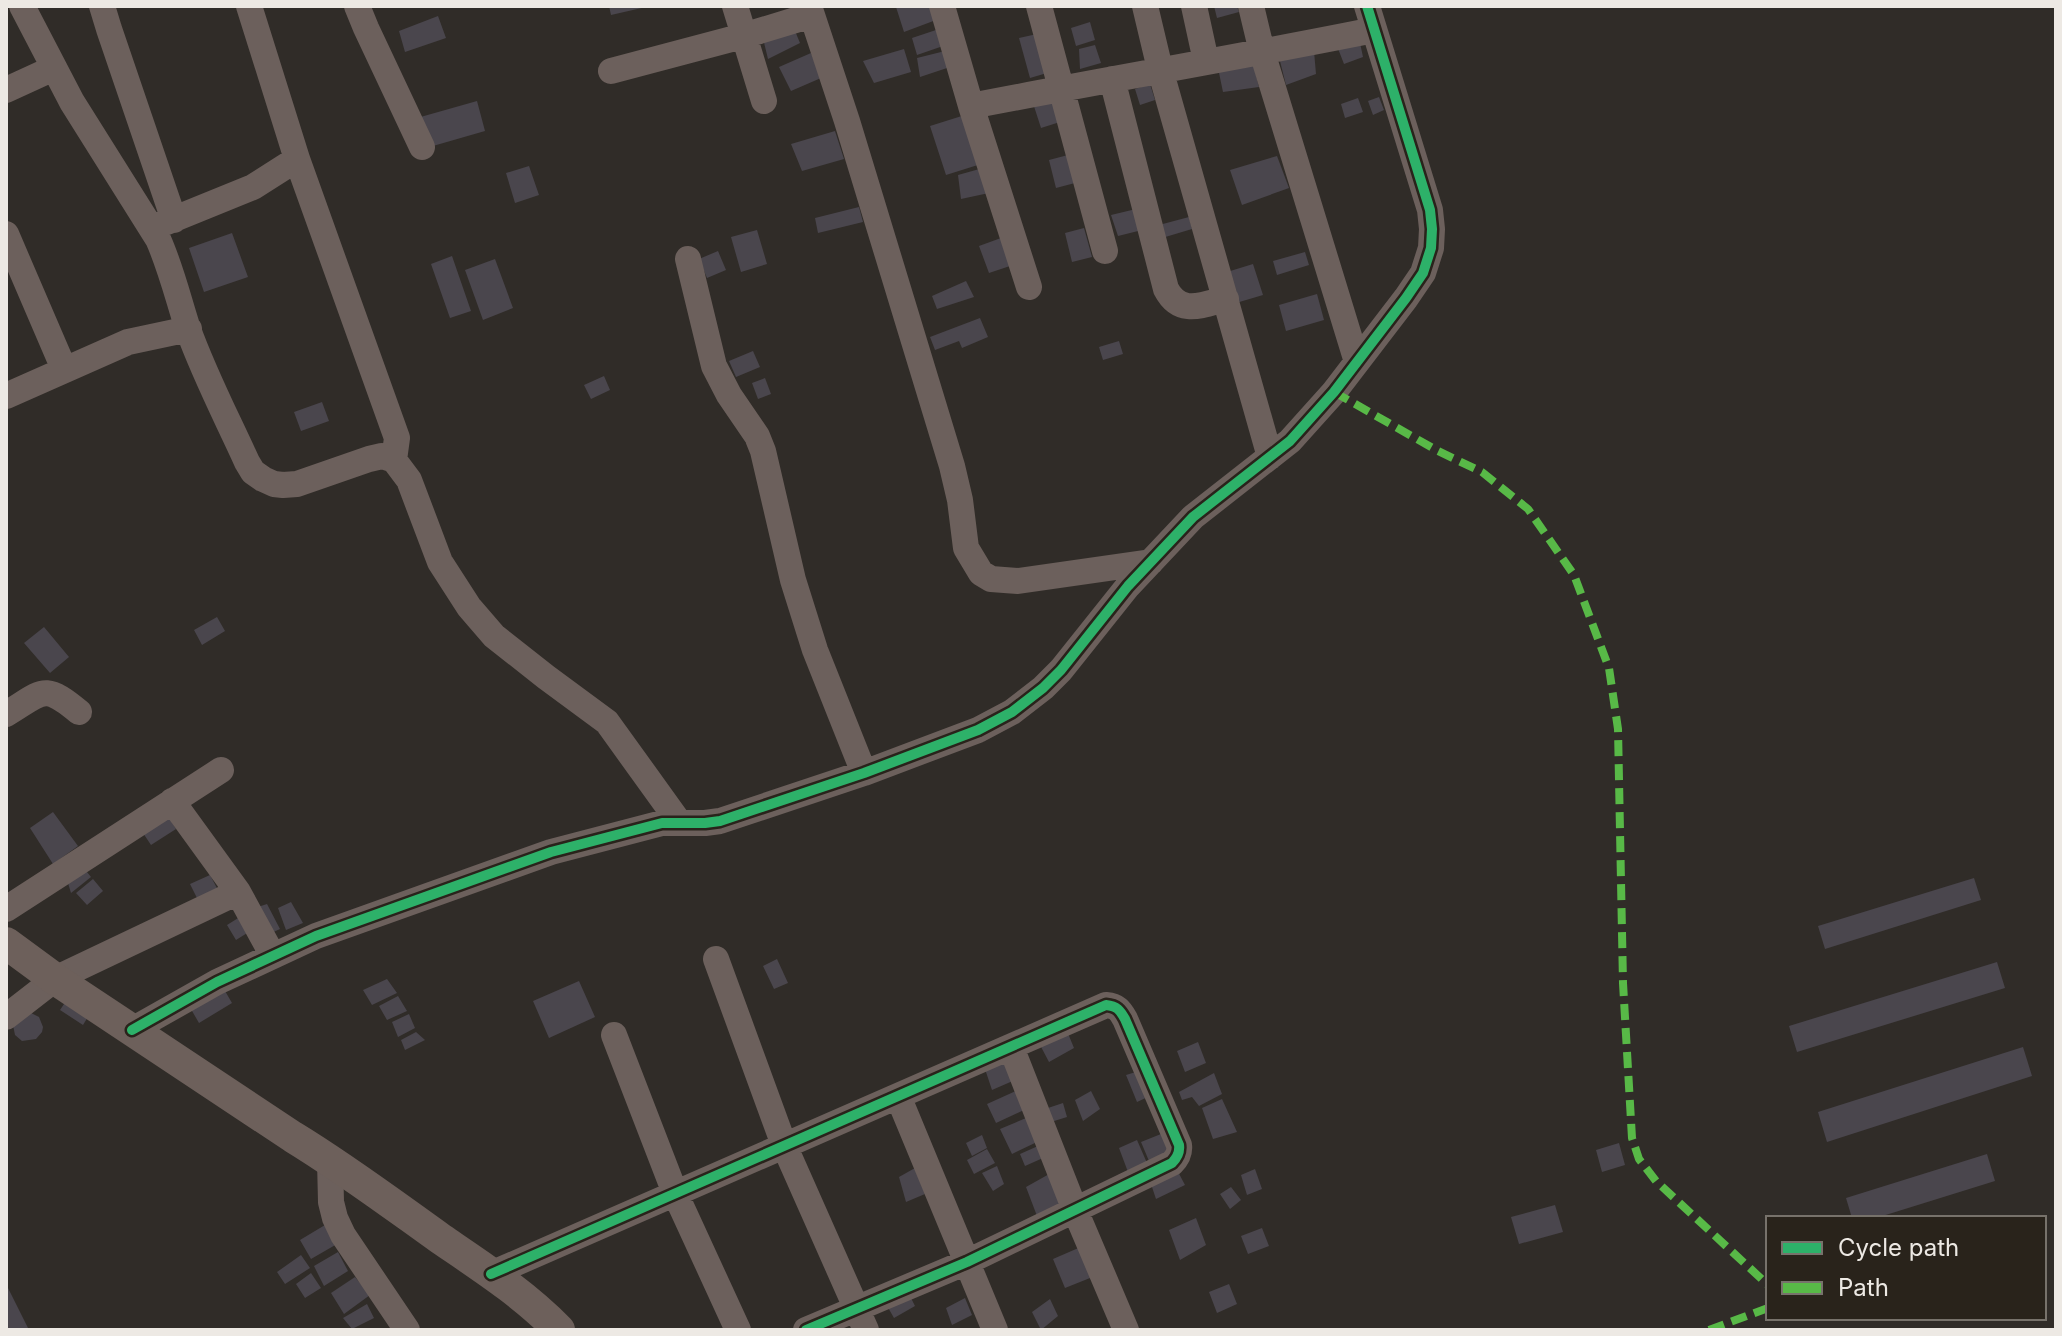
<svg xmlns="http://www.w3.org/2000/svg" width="2062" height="1336" font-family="Inter,sans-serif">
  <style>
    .building { fill: #4a464d }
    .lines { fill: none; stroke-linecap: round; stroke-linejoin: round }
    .minor { stroke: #6c605c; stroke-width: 26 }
    .major { stroke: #6d605b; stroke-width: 32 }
    .quiet { stroke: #58b947; stroke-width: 8; stroke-dasharray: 16 8; stroke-linecap: butt }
    .cycleway-casing { stroke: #29231b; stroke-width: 15 }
    .cycleway { stroke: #2db169; stroke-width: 10 }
  </style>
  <rect width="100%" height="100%" fill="#302c28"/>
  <path class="building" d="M 609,6 L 646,6 L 646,7 L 611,15 Z
    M 898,6 L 931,6 L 936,20 L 904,32 L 896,7 Z
    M 1214,6 L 1237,6 L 1239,12 L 1217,18 Z
    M 438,16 L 446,38 L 405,52 L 399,31 Z
    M 1090,22 L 1095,40 L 1076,46 L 1071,28 Z
    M 793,26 L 800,43 L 768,59 L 761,30 Z
    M 939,29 L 946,45 L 917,55 L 912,38 Z
    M 1037,34 L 1047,73 L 1030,78 L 1019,38 Z
    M 1359,38 L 1363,57 L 1344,64 L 1337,46 Z
    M 1095,45 L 1101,63 L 1080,69 L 1079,49 Z
    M 904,49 L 911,72 L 874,83 L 863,61 Z
    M 945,51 L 950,67 L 920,77 L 917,58 Z
    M 1314,51 L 1316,74 L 1286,85 L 1279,57 Z
    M 811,53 L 821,78 L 791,91 L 779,67 Z
    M 1253,63 L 1259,87 L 1223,92 L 1218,68 Z
    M 1150,84 L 1155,100 L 1140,105 L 1135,89 Z
    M 1051,94 L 1060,122 L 1041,128 L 1032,100 Z
    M 1379,97 L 1384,110 L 1373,115 L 1368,101 Z
    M 1358,98 L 1363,112 L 1345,118 L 1341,104 Z
    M 477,101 L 485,131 L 426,148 L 417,118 Z
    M 965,115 L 981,164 L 946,175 L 930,126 Z
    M 835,131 L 844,159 L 802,171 L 791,144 Z
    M 1068,155 L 1075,183 L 1056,188 L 1049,160 Z
    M 1277,156 L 1289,188 L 1242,205 L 1230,170 Z
    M 529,166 L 539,195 L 515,203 L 506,173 Z
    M 983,168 L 989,193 L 961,199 L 958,175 Z
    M 859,207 L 863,222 L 818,233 L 815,218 Z
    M 1136,209 L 1142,230 L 1118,236 L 1111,215 Z
    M 1189,217 L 1192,229 L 1162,238 L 1159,225 Z
    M 1084,228 L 1092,257 L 1072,262 L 1065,233 Z
    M 757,230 L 767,264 L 741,272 L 731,237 Z
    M 232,233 L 248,277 L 204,292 L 189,248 Z
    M 1001,238 L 1010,266 L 989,273 L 979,246 Z
    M 718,251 L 726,270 L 707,278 L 699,259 Z
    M 1305,252 L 1309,265 L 1277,275 L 1273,261 Z
    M 452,256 L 471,311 L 450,318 L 431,264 Z
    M 495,259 L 513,308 L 483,320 L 465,270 Z
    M 1253,264 L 1263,295 L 1236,303 L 1227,272 Z
    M 966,281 L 974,297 L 937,309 L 932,296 Z
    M 1317,294 L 1324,320 L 1286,331 L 1279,305 Z
    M 980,318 L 988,337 L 962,348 L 959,341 L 935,350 L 930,337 Z
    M 1119,341 L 1123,354 L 1103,360 L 1099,347 Z
    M 753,351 L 760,367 L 736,377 L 729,361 Z
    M 604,376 L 610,390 L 591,399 L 584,385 Z
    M 765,378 L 771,394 L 758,399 L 752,383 Z
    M 322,402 L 329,421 L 301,431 L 294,412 Z
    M 217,617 L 225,631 L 202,645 L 194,630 Z
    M 44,627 L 69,657 L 50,673 L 24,643 Z
    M 165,811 L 176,829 L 151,845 L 139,827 Z
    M 53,812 L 78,846 L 53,864 L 30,828 Z
    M 79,862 L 91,877 L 71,893 L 65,873 Z
    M 210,875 L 219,892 L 199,902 L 190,884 Z
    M 1974,878 L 1981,900 L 1825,949 L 1818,926 Z
    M 93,879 L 103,891 L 87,905 L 76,893 Z
    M 291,902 L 303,923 L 286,930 L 278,908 Z
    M 267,904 L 280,929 L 265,936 L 252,909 Z
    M 243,915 L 252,930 L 236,940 L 227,925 Z
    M 777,959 L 788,983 L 774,989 L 763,966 Z
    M 1997,962 L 2005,988 L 1797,1052 L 1789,1026 Z
    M 387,979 L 397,993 L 372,1005 L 363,990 Z
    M 579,981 L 595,1017 L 549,1038 L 533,1001 Z
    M 221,984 L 232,1003 L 199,1023 L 188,1004 Z
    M 398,996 L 407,1011 L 387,1020 L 379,1006 Z
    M 68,998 L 91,1012 L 83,1025 L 60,1010 Z
    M 31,1013 L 39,1017 L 43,1027 L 42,1032 L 36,1039 L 22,1041 L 15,1035 L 13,1025 Z
    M 409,1014 L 415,1028 L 398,1037 L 392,1022 Z
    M 1067,1031 L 1074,1048 L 1049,1062 L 1039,1043 Z
    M 416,1032 L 425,1040 L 405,1050 L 401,1040 Z
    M 1198,1042 L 1206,1063 L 1185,1072 L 1177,1051 Z
    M 2023,1047 L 2032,1076 L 1827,1142 L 1818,1112 Z
    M 1005,1061 L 1015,1080 L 992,1090 L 985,1069 Z
    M 1139,1071 L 1150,1096 L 1137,1102 L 1126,1075 Z
    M 1214,1073 L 1222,1094 L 1199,1106 L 1192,1097 L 1182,1100 L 1179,1092 Z
    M 1018,1090 L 1026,1109 L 996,1123 L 987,1104 Z
    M 1091,1091 L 1100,1109 L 1083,1121 L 1075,1100 Z
    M 1222,1099 L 1237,1132 L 1213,1139 L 1202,1108 Z
    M 1063,1103 L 1067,1117 L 1051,1122 L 1048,1108 Z
    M 1026,1118 L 1037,1142 L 1012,1154 L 1000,1129 Z
    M 1161,1134 L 1168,1151 L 1149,1161 L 1141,1142 Z
    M 982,1135 L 987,1148 L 972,1156 L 966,1143 Z
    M 1137,1140 L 1147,1163 L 1128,1172 L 1119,1148 Z
    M 1619,1143 L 1625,1165 L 1602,1172 L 1596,1150 Z
    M 1038,1146 L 1043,1158 L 1025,1166 L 1020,1154 Z
    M 987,1149 L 995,1163 L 974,1174 L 967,1160 Z
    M 1987,1154 L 1995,1181 L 1876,1218 L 1852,1218 L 1846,1198 Z
    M 997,1166 L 1004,1184 L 993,1191 L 982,1173 Z
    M 915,1168 L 925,1194 L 906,1202 L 899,1177 Z
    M 1176,1168 L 1185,1185 L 1156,1199 L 1150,1181 Z
    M 1255,1169 L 1262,1189 L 1247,1195 L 1241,1175 Z
    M 1051,1173 L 1065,1204 L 1037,1216 L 1026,1187 Z
    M 1231,1187 L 1241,1200 L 1230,1209 L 1220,1194 Z
    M 1555,1205 L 1563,1232 L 1519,1244 L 1511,1217 Z
    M 1196,1218 L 1206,1245 L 1180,1260 L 1169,1230 Z
    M 325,1225 L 337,1244 L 311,1259 L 300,1240 Z
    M 1262,1228 L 1269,1246 L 1248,1254 L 1241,1236 Z
    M 1083,1246 L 1095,1276 L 1065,1288 L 1053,1259 Z
    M 338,1252 L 348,1271 L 324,1286 L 314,1266 Z
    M 301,1255 L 310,1268 L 285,1284 L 277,1272 Z
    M 311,1273 L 321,1288 L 305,1298 L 296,1284 Z
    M 355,1277 L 370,1295 L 344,1314 L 331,1293 Z
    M 6,1284 L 28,1328 L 24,1330 L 6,1330 Z
    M 1229,1284 L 1237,1304 L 1217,1313 L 1209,1292 Z
    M 909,1294 L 915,1306 L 894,1318 L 886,1304 Z
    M 965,1298 L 972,1315 L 952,1325 L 946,1308 Z
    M 1050,1299 L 1058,1316 L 1041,1330 L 1032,1312 Z
    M 367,1304 L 374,1318 L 352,1329 L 343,1318 Z"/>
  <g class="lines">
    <path class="minor" d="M 22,6 L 72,102 L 158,239 C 171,268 178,298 188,329 C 204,374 227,418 247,462 L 253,472 L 263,479 L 274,484 L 283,485 L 297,484 L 369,459 L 382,456 L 394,460 L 409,480 L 440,562 L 469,607 L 494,636 L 546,677 L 607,722 L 679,822
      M 102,6 L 109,29 L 174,220
      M 249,6 L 297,159 L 397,438 L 394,460
      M 357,6 L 366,28 L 422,147
      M 735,6 L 764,101
      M 809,6 L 847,121 L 952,466 L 960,500 L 966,548 L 981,573 L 991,579 L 1018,581 L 1151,562
      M 942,6 L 971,106 L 1029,287
      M 1039,6 L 1105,251
      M 1145,6 L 1160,69 L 1270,457
      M 1194,6 L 1206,61
      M 1251,6 L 1262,52 L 1357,362
      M 611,71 L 743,36 L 812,15
      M 1112,79 L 1166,289 C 1180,316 1202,305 1226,299
      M 6,90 L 54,68
      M 971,106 C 1105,80 1240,57 1374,30
      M 157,226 L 253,187 L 297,159
      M 6,234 L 64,369
      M 688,259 L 714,366 L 729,395 L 757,436 L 763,451 L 793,580 L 815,650 L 864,773
      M 6,396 L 128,342 L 189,329
      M 6,714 C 43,692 43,682 79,712
      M 172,801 L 238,892 L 273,956
      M 6,909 L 221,770
      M 716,959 L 784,1145 L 866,1330
      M 6,1017 L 55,979 L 238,892
      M 132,1030 L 217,982 L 316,936 L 551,852 L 662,823 L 705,823 L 720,821 L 864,773 L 978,730 L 1012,712 L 1043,688 L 1061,670 L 1128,586 L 1193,517 L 1290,441 L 1334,392 L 1406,298 L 1423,273 L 1431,248 L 1432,229 L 1430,210 L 1367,6
      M 614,1035 L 675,1193 L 738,1330
      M 1011,1047 L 1075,1210 L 1126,1330
      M 898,1096 L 995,1330
      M 330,1160 L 331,1202 L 335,1218 L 343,1235 L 407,1330
      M 491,1274 L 1106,1005 C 1117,1006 1120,1010 1125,1019 L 1179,1145 C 1180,1152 1178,1157 1172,1163 L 967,1262 L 806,1330"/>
    <path class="major" d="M 6,943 L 55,979 L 293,1137 C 344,1168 392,1204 441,1239 C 482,1267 524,1294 559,1330"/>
    <path class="quiet" d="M 1334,392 L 1438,451 L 1482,472 L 1528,509 L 1574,575 L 1609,668 L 1618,729 L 1623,983 L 1632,1138 L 1639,1159 L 1656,1181 L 1768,1285
      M 1709,1330 L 1768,1308"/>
    <g class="cycleway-casing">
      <path id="cycleway" d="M 132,1030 L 217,982 L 316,936 L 551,852 L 662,823 L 705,823 L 720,821 L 864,773 L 978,730 L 1012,712 L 1043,688 L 1061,670 L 1128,586 L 1193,517 L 1290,441 L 1334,392 L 1406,298 L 1423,273 L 1431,248 L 1432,229 L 1430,210 L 1367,6
        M 491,1274 L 1106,1005 C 1117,1006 1120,1010 1125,1019 L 1179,1145 C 1180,1152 1178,1157 1172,1163 L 967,1262 L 806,1330"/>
    </g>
    <use href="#cycleway" class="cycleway"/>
  </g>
  <rect width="2062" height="1336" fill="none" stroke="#ede9e4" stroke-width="16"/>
  <rect x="1766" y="1216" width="280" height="104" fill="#29231b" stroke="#77726b" stroke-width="2"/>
  <rect x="1782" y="1242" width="40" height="12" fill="#2db169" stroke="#77726b" stroke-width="2"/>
  <text x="1838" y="1256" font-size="24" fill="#ede9e4">Cycle path</text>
  <rect x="1782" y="1282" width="40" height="12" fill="#58b947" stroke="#77726b" stroke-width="2"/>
  <text x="1838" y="1296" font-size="24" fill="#ede9e4">Path</text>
</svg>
